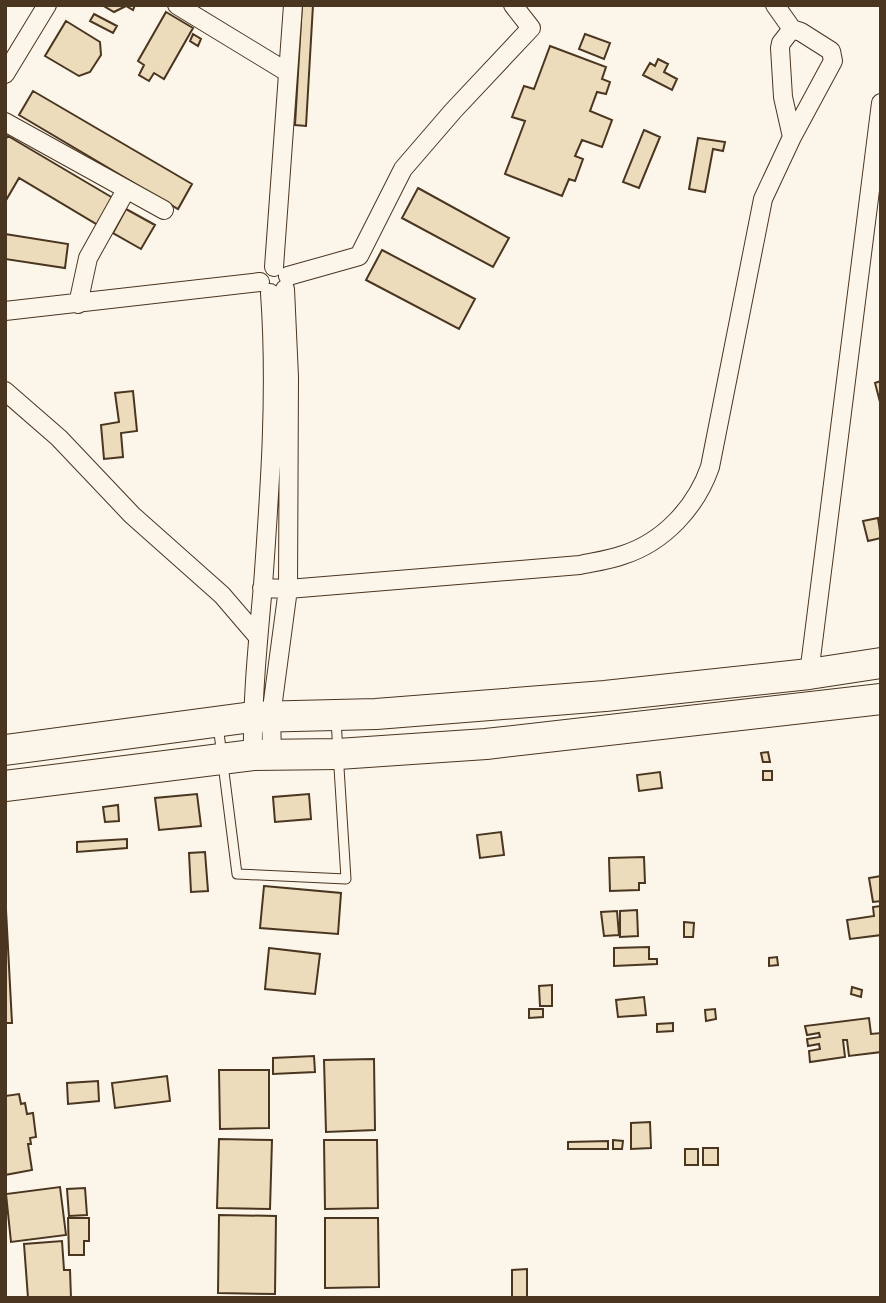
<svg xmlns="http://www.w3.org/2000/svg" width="886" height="1303" font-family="'Source Sans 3',sans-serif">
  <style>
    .building { fill: #ecdcbc; stroke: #4a3520; stroke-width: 2 }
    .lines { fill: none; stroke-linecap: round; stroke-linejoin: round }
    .service-casing { stroke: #4a3520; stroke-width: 11 }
    .minor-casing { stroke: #4a3520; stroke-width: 20 }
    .trunk-casing { stroke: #4a3520; stroke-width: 32 }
    .service { stroke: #fbf6e9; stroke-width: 9 }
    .minor { stroke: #fbf6e9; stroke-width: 18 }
    .trunk { stroke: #fbf6e9; stroke-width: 30 }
  </style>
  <rect width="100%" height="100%" fill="#fbf6e9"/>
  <path class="building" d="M 102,5 L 135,5 L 133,10 L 126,6 L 114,12 Z
    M 302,5 L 313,5 L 306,126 L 295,125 Z
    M 166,12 L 193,28 L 164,79 L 154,73 L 149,81 L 139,75 L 144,65 L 138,61 Z
    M 94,14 L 117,26 L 113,33 L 90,21 Z
    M 66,21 L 100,42 L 101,55 L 90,72 L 79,76 L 45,56 Z
    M 193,34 L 201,39 L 198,46 L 190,41 Z
    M 585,34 L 610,43 L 604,59 L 579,49 Z
    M 550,46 L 606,67 L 602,79 L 610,82 L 606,94 L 597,92 L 590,111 L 612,120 L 602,147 L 582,140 L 575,156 L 583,159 L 575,181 L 569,179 L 562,196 L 505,174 L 525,121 L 512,117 L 524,86 L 534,89 Z
    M 658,59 L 668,64 L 664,72 L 677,79 L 672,90 L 643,75 L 650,63 L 655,66 Z
    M 33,91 L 192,184 L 178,209 L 19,115 Z
    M 644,130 L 660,137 L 639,188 L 623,182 Z
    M 8,136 L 113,198 L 98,225 L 19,178 L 5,202 L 5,140 Z
    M 698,138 L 725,142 L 723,151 L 713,149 L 705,192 L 689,189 Z
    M 418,188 L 509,238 L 493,267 L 402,218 Z
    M 126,209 L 155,225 L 141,249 L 113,233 Z
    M 5,234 L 68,244 L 65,268 L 5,259 Z
    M 382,250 L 475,299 L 459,329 L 366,280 Z
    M 881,381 L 881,402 L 880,402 L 875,383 Z
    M 133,391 L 137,431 L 121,433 L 123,457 L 104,459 L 101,425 L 119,422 L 115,393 Z
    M 878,518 L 881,538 L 868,541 L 863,521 Z
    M 768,752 L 770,762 L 763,762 L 761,753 Z
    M 763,771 L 772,771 L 772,780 L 763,780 Z
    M 660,772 L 662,788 L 639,791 L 637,775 Z
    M 197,794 L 201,826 L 159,830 L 155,798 Z
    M 309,794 L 311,819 L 275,822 L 273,797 Z
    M 118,805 L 119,821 L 105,822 L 103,807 Z
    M 501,832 L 504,855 L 480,858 L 477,835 Z
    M 127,839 L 127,848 L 77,852 L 77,842 Z
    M 205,852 L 208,891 L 191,892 L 189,853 Z
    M 644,857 L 645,883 L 639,883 L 639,890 L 610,891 L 609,858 Z
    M 881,876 L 881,901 L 873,902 L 869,878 Z
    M 264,886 L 341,893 L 338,934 L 260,928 Z
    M 5,891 L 12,1023 L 5,1023 Z
    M 881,906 L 881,935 L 850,939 L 847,920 L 874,916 L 873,907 Z
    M 637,910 L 638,936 L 620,937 L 620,911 Z
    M 617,911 L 619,935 L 604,936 L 601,912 Z
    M 684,922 L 694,923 L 693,937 L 684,937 Z
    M 649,947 L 649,959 L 657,959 L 657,964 L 614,966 L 614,948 Z
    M 269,948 L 320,954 L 315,994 L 265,989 Z
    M 777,957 L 778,965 L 769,966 L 769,958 Z
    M 552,985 L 552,1006 L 540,1006 L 539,986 Z
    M 852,987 L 862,990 L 861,997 L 851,994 Z
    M 644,997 L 646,1015 L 618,1017 L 616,1000 Z
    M 529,1009 L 543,1009 L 543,1017 L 529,1018 Z
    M 715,1009 L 716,1019 L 706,1021 L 705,1010 Z
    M 869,1018 L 871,1034 L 881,1033 L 881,1052 L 849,1056 L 847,1040 L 843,1040 L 845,1057 L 810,1062 L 809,1051 L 820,1049 L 819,1044 L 808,1046 L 807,1039 L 820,1037 L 819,1033 L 807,1035 L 805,1026 Z
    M 673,1023 L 673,1031 L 657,1032 L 657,1024 Z
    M 314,1056 L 315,1072 L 273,1074 L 273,1058 Z
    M 374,1059 L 375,1130 L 326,1132 L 324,1060 Z
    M 219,1070 L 269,1070 L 269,1128 L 220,1129 Z
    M 167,1076 L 170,1101 L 115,1108 L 112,1083 Z
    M 98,1081 L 99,1101 L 68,1104 L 67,1083 Z
    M 19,1094 L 21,1104 L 25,1103 L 27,1114 L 33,1113 L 36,1137 L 30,1138 L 31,1144 L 28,1144 L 32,1170 L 5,1175 L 5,1096 Z
    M 650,1122 L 651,1148 L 631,1149 L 631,1123 Z
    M 219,1139 L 272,1140 L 270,1209 L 217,1208 Z
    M 324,1140 L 377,1140 L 378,1208 L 325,1209 Z
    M 613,1140 L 623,1141 L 622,1149 L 613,1149 Z
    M 608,1141 L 608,1149 L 568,1149 L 568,1142 Z
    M 703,1148 L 718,1148 L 718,1165 L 703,1165 Z
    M 685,1149 L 698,1149 L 698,1165 L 685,1165 Z
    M 60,1187 L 66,1235 L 11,1242 L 6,1194 Z
    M 85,1188 L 87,1215 L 69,1216 L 67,1189 Z
    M 219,1215 L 276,1216 L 275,1294 L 218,1293 Z
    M 68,1218 L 89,1218 L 89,1241 L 84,1241 L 84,1255 L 69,1255 Z
    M 325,1218 L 378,1218 L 379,1287 L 325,1288 Z
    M 62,1241 L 64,1270 L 70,1270 L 71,1298 L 28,1298 L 24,1244 Z
    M 527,1269 L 527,1298 L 512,1298 L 512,1270 Z"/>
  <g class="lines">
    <g class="service-casing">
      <path id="service" d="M 218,725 L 237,874 L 346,879 L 336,720"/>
    </g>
    <g class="minor-casing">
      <path id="minor" d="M 177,5 L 287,72
        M 775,5 L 792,29
        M 5,74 L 47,5
        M 5,122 L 164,210
        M 274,267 L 293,5
        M 288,276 L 359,256 L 403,169 L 453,111 L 531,28 L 513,5
        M 78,304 L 88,258 L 126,190
        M 5,311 L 260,282
        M 5,391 L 59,438 L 132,515 L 222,595 L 258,637
        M 262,588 L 288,589 L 580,565 C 594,562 609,560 623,555 C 664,542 696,507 710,467 L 763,199 L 792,137 L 833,61 L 831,51 L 801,32 L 792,29 L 781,43 L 780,48 L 783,97 L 792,137
        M 809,674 L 881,103
        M 272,753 L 271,716 L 288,589 L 289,377 L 285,289
        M 253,755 C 252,698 258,642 263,585 C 270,488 277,390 270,293"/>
    </g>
    <g class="trunk-casing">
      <path id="trunk" d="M 5,750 L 252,717 L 376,714 L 605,696 L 809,674 L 881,663
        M 5,786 L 253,755 L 338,754 L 486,744 L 881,699"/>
    </g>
    <use href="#service" class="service"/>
    <use href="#minor" class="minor"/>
    <use href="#trunk" class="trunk"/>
  </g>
  <rect width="886" height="1303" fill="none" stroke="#4a3520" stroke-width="14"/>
</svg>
